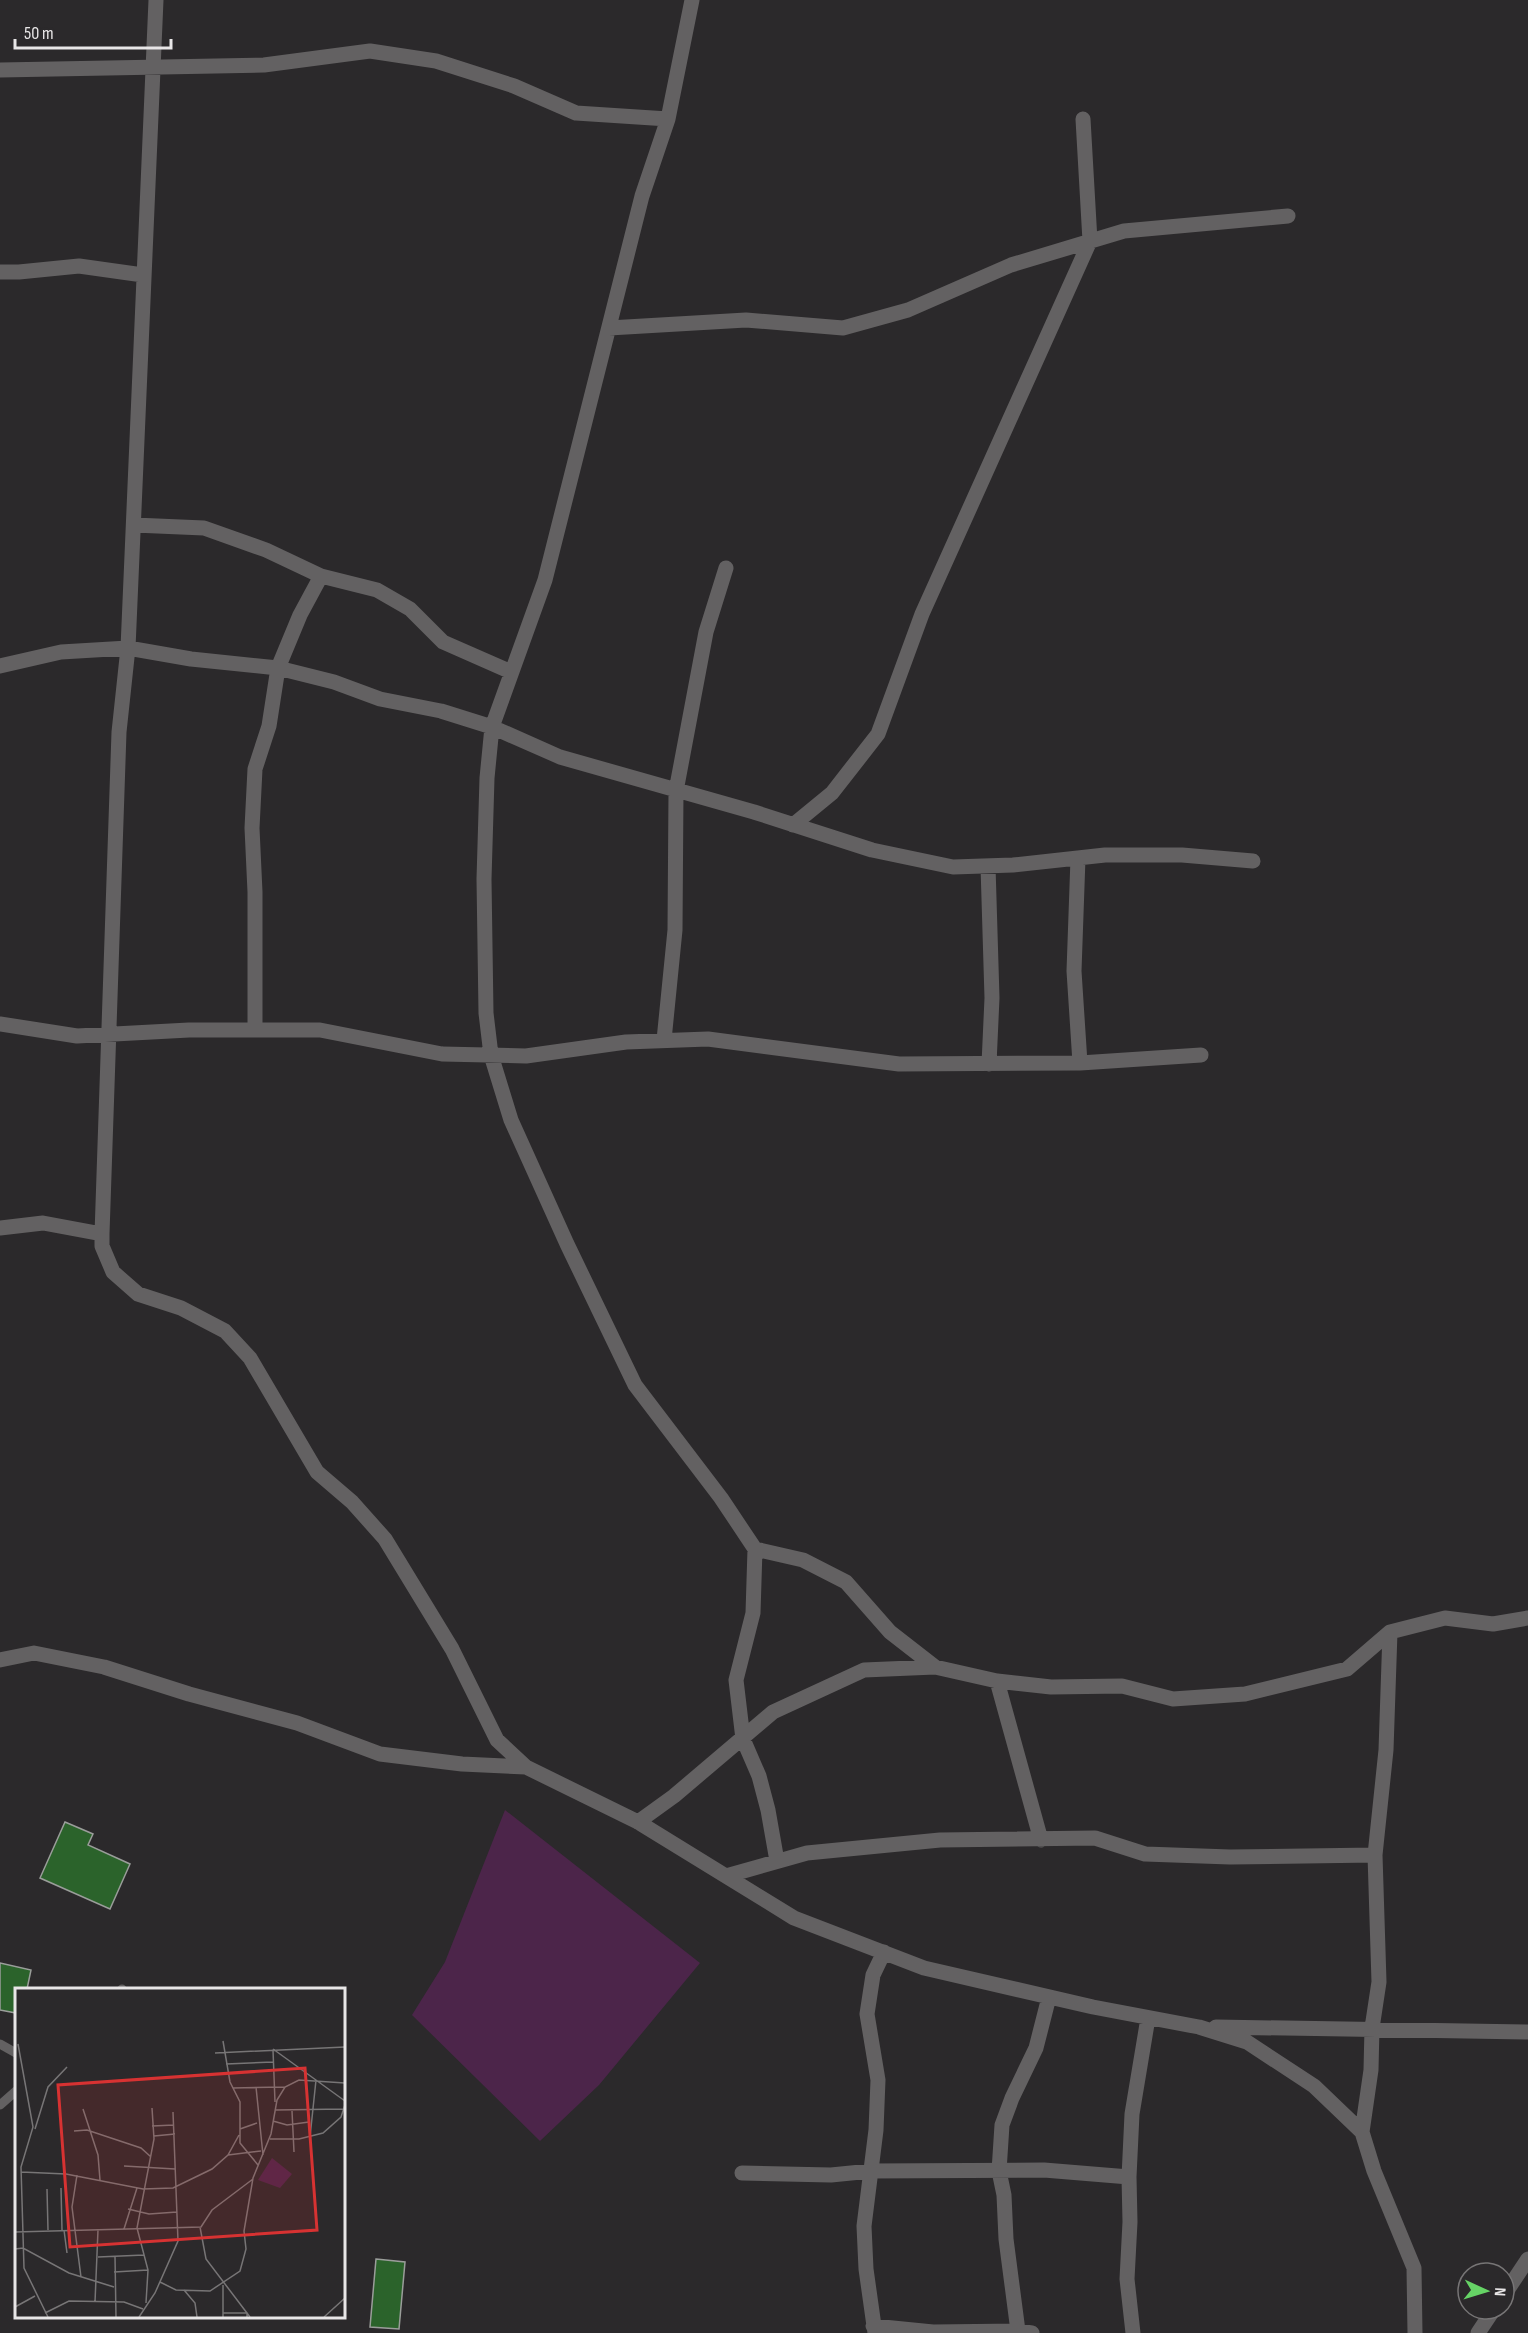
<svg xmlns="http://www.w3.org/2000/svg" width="1528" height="2333" font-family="'Sofia Sans Condensed',sans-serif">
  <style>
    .green { fill: #4c254a }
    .building { fill: #2b632b; stroke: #9a9d9a; stroke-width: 1.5 }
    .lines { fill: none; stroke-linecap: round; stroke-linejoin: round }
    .service { stroke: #636162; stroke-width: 9 }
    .minor { stroke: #636162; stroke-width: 15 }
    .inset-road { fill: none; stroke: #777576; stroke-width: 1.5 }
    .view { fill: #d73232; fill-opacity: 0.15; stroke: #d73232; stroke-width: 3 }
    .inset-edge { fill: none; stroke: #e8e6e7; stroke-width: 3 }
  </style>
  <rect width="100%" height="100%" fill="#2b292b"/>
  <path class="green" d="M 505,1810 L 700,1963 L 599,2085 L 540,2141 L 412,2015 L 445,1962 Z"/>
  <path class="building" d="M 65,1822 L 93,1834 L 88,1845 L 130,1864 L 110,1909 L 40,1878 Z
    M 0,1963 L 31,1970 L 27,1989 L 16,1989 L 16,2013 L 0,2010 Z
    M 376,2259 L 405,2262 L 399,2329 L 370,2327 Z"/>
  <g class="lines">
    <path class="service" d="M 122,1990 L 122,1989
      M 0,2044 L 16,2053
      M 0,2105 L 16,2091"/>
    <path class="minor" d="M 156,0 L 128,648 L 119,732 L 102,1234 L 102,1246 L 113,1272 L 138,1294 L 181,1308 L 225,1331 L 250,1358 L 317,1472 L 352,1502 L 385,1539 L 452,1649 L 497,1740 L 526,1767 L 638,1822 L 794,1918 L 924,1968 L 1093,2007 L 1199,2027 L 1247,2042 L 1314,2086 L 1362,2132 L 1374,2171 L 1414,2268 L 1415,2333
      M 692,0 L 668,119 L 642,196 L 545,580 L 492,727 L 487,778 L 484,879 L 486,1013 L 491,1055 L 511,1120 L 567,1244 L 635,1385 L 721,1498 L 755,1549 L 753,1613 L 736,1680 L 743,1739 L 759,1776 L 768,1810 L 777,1861
      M 0,70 L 264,65 L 370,51 L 436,61 L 514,86 L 576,113 L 668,119
      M 0,272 L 19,272 L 79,266 L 143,275
      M 609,328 L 746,320 L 843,328 L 908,310 L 1011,265 L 1124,231 L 1288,216
      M 134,525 L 204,528 L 266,550 L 321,576 L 377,590 L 410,609 L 443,642 L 511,672
      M 0,666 L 61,652 L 128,648 L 191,659 L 278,668 L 334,682 L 380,699 L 441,711 L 492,727 L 560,757 L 754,812 L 872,850 L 953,867 L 1013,865 L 1105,855 L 1182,855 L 1253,861
      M 793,825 L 832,793 L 878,734 L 922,614 L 1090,241 L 1083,119
      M 1078,858 L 1074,971 L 1080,1063
      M 988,866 L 992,998 L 989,1064
      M 0,1024 L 77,1036 L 189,1030 L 320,1030 L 442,1054 L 526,1056 L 626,1042 L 708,1039 L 899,1064 L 1080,1063 L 1201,1055
      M 255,1030 L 255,892 L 252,828 L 255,769 L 269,726 L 278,668 L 300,615 L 321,576
      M 664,1040 L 675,930 L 676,791 L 706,632 L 726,568
      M 0,1228 L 43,1223 L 102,1234
      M 755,1549 L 803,1560 L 846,1582 L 890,1632 L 935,1667
      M 0,1660 L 34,1653 L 104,1667 L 189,1694 L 297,1723 L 380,1754 L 462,1764 L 526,1767
      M 997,1681 L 1041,1840
      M 638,1822 L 674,1796 L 773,1712 L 864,1670 L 935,1667 L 997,1681 L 1051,1687 L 1122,1686 L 1173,1699 L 1245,1694 L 1347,1669 L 1390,1632 L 1445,1618 L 1493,1624 L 1528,1618
      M 726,1876 L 807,1853 L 940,1840 L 1095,1838 L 1145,1854 L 1230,1857 L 1375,1855
      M 1216,2027 L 1528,2032
      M 1362,2132 L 1371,2070 L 1372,2028 L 1379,1982 L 1375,1855 L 1386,1750 L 1390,1632
      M 742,2173 L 831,2175 L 871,2171 L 1044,2170 L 1129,2177
      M 1504,2295 L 1528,2259
      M 873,2326 L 933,2332 L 1018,2331 L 1032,2333
      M 1018,2331 L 1006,2239 L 1004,2195 L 999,2171 L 1002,2125 L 1012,2098 L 1036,2048 L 1049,1997
      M 875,2333 L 866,2269 L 864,2226 L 876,2130 L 878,2080 L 867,2014 L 873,1975 L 884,1952
      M 1133,2333 L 1127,2279 L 1130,2222 L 1129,2177 L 1132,2114 L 1148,2018
      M 1478,2333 L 1494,2309"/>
  </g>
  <g transform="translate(15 1988)">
    <rect width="330" height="330" fill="#2b292b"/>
    <path d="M 257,170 L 277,186 L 265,200 L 243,192 Z" fill="#4c254a"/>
    <path class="inset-road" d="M 208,53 L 215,94 L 225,114 L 225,155 L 243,177M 3,56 L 18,139 L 6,179 L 9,280 L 33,329M 258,61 L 330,113M 258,62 L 260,114M 200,65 L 330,59M 211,76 L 258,74M 241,99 L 248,167M 218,100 L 270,99M 68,121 L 83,167 L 85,192M 260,122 L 329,121M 277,123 L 279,164M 258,133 L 272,137 L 294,134M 137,138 L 159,137M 20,141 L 33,99 L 52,79M 225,141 L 242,135M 59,143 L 72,142 L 126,160 L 136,169M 139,148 L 160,146M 295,149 L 301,92M 255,151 L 284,151 L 308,145 L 326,129 L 330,117M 213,167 L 246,163M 109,178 L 160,181M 6,184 L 51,186 L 128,201 L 158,200 L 197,181 L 213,167 L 224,147M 62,187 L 57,219 L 66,289M 46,200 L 47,242M 32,201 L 33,242M 113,221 L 134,226 L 162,224M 185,239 L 191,271 L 235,329M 109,241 L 122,200M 49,242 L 52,265M 0,244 L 186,239 L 197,222 L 238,191M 0,261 L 8,260 L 54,285 L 99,299M 100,268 L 101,329M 83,269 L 129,267M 99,284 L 133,282M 145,294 L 161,302 L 195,303 L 225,283 L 231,261 L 229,243 L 238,190 L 256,146 L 262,112 L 270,99 L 284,92 L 330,95M 169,302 L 180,315 L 182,329M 80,314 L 83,242M 131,315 L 133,282 L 122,240 L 139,151 L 137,120M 0,319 L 20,308M 30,325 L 54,313 L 109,314 L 128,321M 208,325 L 232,325 L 232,329M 124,329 L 140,305 L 163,253 L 158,124M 208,329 L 208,297M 309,329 L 330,310"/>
    <path class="view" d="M 290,80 L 302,242 L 55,259 L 43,97 Z"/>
    <rect width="330" height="330" class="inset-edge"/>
  </g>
  <g transform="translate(1486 2291) rotate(94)"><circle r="28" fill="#2b292b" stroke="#777576" stroke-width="1.5"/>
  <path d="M0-4.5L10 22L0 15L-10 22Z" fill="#66d466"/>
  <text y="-9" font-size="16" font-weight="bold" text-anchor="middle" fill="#e8e6e7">N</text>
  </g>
  <path d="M15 39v9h156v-9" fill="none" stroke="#e8e6e7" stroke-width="3"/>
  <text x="24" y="39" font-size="18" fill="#e8e6e7" stroke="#2b292b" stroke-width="4.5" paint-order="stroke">50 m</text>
</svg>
